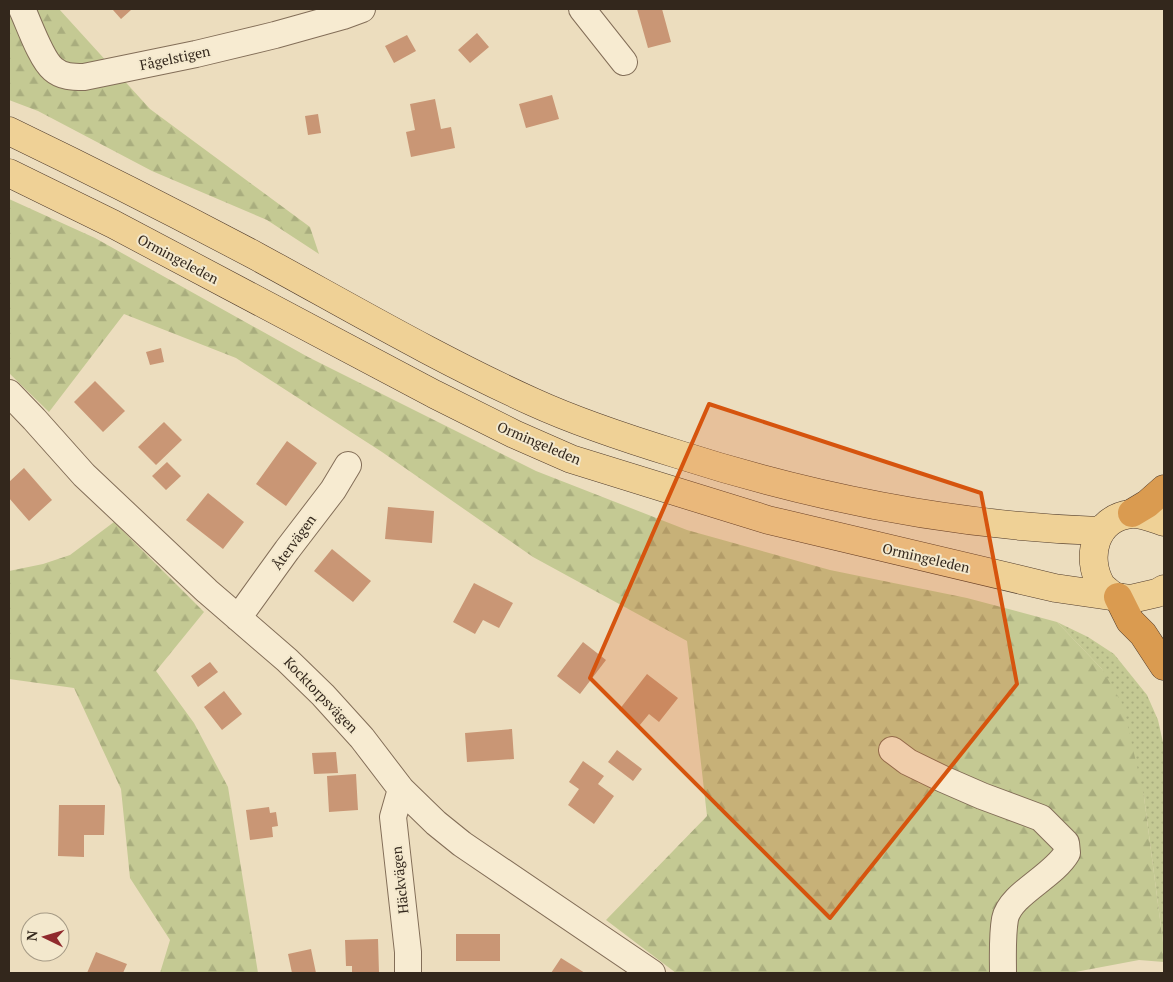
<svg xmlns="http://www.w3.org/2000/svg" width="1173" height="982" font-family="'PT Serif',serif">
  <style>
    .grass { fill: url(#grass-dots) }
    .forest { fill: url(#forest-firs) }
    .building { fill: #c99675 }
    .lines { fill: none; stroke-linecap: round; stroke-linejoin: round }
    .minor-casing { stroke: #836e58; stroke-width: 28 }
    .major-casing { stroke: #513c2c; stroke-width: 29 }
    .highway-casing { stroke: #513c2c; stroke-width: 29 }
    .minor { stroke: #f7ebd1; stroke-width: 26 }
    .major { stroke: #efd196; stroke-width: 28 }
    .highway { stroke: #da9b50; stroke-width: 28 }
    .marked { fill: #d6540e; fill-opacity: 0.2; stroke: #d6540e; stroke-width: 4; stroke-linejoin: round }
    .labels { text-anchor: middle; stroke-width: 4; stroke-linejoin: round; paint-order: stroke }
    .street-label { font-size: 14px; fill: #33271c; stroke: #f3e8cd }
  </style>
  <defs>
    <pattern id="grass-dots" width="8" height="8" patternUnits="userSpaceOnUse" patternTransform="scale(1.25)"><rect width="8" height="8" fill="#c4c993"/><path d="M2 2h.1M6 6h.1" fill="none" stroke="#a9ad7e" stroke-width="1.8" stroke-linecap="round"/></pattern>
    <pattern id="forest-firs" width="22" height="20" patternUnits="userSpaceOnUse" patternTransform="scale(1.25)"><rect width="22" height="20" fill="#c4c993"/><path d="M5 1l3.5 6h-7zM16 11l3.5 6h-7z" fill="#a9ad7e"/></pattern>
  </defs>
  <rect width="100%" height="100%" fill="#ecddbe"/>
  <path class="grass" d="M 1057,622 L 1088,637 L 1114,654 L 1147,695 L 1158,720 L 1164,747 L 1164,950 L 1144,797 L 1102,669 Z"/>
  <path class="forest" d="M 9,9 L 59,9 L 150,109 L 310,227 L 319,254 L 267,220 L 152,171 L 38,111 L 9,100 Z
    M 9,199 L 95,238 L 308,357 L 536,471 L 687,530 L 830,570 L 967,598 L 1057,622 L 1102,669 L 1123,705 L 1144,797 L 1164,950 L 1164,962 L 1139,960 L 1070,973 L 676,973 L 606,920 L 707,816 L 687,641 L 533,557 L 382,452 L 236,358 L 124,314 L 49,412 L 9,373 Z
    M 114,522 L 204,612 L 156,671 L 194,723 L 228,787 L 258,973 L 160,973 L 170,940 L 130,878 L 121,789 L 74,688 L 9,679 L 9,571 L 43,564 L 70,555 Z"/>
  <path class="building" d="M 115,9 L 129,9 L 131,10 L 121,19 L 113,10 Z
    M 637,9 L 662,9 L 671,42 L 648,48 Z
    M 477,33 L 489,47 L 470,63 L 458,50 Z
    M 407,35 L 416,51 L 394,63 L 385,46 Z
    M 552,95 L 559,119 L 526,128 L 519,104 Z
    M 435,99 L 441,129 L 451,127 L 455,148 L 411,157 L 406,132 L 415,130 L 410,104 Z
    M 318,114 L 321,133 L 308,135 L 305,116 Z
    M 161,348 L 164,362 L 150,365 L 146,352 Z
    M 95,381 L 125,411 L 103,432 L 74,402 Z
    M 164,422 L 182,440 L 156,465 L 138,447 Z
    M 287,441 L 317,463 L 286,506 L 256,484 Z
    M 167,462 L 181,476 L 166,490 L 152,476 Z
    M 24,468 L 52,500 L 29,521 L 9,498 L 9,482 Z
    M 208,493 L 244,522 L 223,549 L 186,520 Z
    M 388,507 L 434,511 L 432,543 L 385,539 Z
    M 332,549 L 371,581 L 353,602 L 314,571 Z
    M 474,583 L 513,603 L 499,628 L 483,620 L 475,634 L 453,622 Z
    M 583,642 L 606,660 L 580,694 L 557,676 Z
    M 210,662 L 218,672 L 198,687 L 191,676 Z
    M 647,674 L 678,698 L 659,722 L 649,714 L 639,726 L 619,710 Z
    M 224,691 L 242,714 L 222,730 L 204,707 Z
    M 512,729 L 514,759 L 467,762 L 465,733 Z
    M 617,750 L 642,769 L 633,781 L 608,762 Z
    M 336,752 L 338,773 L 314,774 L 312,753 Z
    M 583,761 L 604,776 L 598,784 L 614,796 L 594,824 L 568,805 L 579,789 L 569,782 Z
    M 356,774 L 358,810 L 329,812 L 327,776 Z
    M 59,805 L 105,805 L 104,835 L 84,835 L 84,857 L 58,856 Z
    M 269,807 L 270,813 L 276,812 L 278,826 L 272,827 L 273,837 L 250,840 L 246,810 Z
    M 456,934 L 500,934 L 500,961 L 456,961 Z
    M 378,939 L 379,973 L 352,973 L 352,966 L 346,966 L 345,940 Z
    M 311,949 L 316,973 L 292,973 L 288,954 Z
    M 96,952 L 127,964 L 123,973 L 87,973 Z
    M 561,958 L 585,973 L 551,973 Z"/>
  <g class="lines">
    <g class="minor-casing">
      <path id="minor" d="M 22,9 C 29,24 41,59 53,69 C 62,77 73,77 84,77 L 196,54 L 275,35 L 343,16 L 362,9
        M 582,9 L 624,62
        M 9,393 L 34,419 L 84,475 L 207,591 L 287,660 L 323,695 L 362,738 L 401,789 L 436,823 L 462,844 L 652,973
        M 238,618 L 287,550 L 333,490 L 348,465
        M 892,750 L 908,762 L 943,779 L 982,796 L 1041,818 L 1066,843 L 1067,853 C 1053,877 1010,894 1005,919 C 1002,936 1003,956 1003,973
        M 401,789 L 393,817 L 408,952 L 408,973"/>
    </g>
    <g class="major-casing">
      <path id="major" d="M 9,131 C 92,171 175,213 256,256 C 348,306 438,359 533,402 C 579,423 628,439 677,454 C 814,498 956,526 1099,531
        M 9,173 L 113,224 L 434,394 L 514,434 L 571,459 L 768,520 L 1055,588 L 1131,599 L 1157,593 L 1164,589
        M 1112,595 C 1109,592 1104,589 1101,585 C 1085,557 1095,518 1131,514 C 1141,513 1155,519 1164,522"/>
    </g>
    <g class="highway-casing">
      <path id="highway" d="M 1132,513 L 1147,504 L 1164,489
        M 1118,597 L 1130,621 L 1143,634 L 1164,666"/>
    </g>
    <use href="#minor" class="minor"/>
    <use href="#major" class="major"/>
    <use href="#highway" class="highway"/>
  </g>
  <path class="marked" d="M 709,404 L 981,493 L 1017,684 L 830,918 L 590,678 Z"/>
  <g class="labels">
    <g class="street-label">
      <text transform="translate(175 58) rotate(-12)" y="5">Fågelstigen</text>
      <text transform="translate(178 259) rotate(28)" y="5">Ormingeleden</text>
      <text transform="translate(539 443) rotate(23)" y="5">Ormingeleden</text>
      <text transform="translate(294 542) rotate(-54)" y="5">Återvägen</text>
      <text transform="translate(926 558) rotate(13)" y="5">Ormingeleden</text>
      <text transform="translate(321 695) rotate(46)" y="5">Kocktorpsvägen</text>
      <text transform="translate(400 880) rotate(-96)" y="5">Häckvägen</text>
    </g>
  </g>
  <rect width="1173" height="982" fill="none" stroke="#33271c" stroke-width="20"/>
  <g transform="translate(45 937) rotate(275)"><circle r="24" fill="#f3e8cd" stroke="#a69b86"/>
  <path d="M0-4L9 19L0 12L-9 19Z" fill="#902a2d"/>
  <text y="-8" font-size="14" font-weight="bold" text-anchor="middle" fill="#33271c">N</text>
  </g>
</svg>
